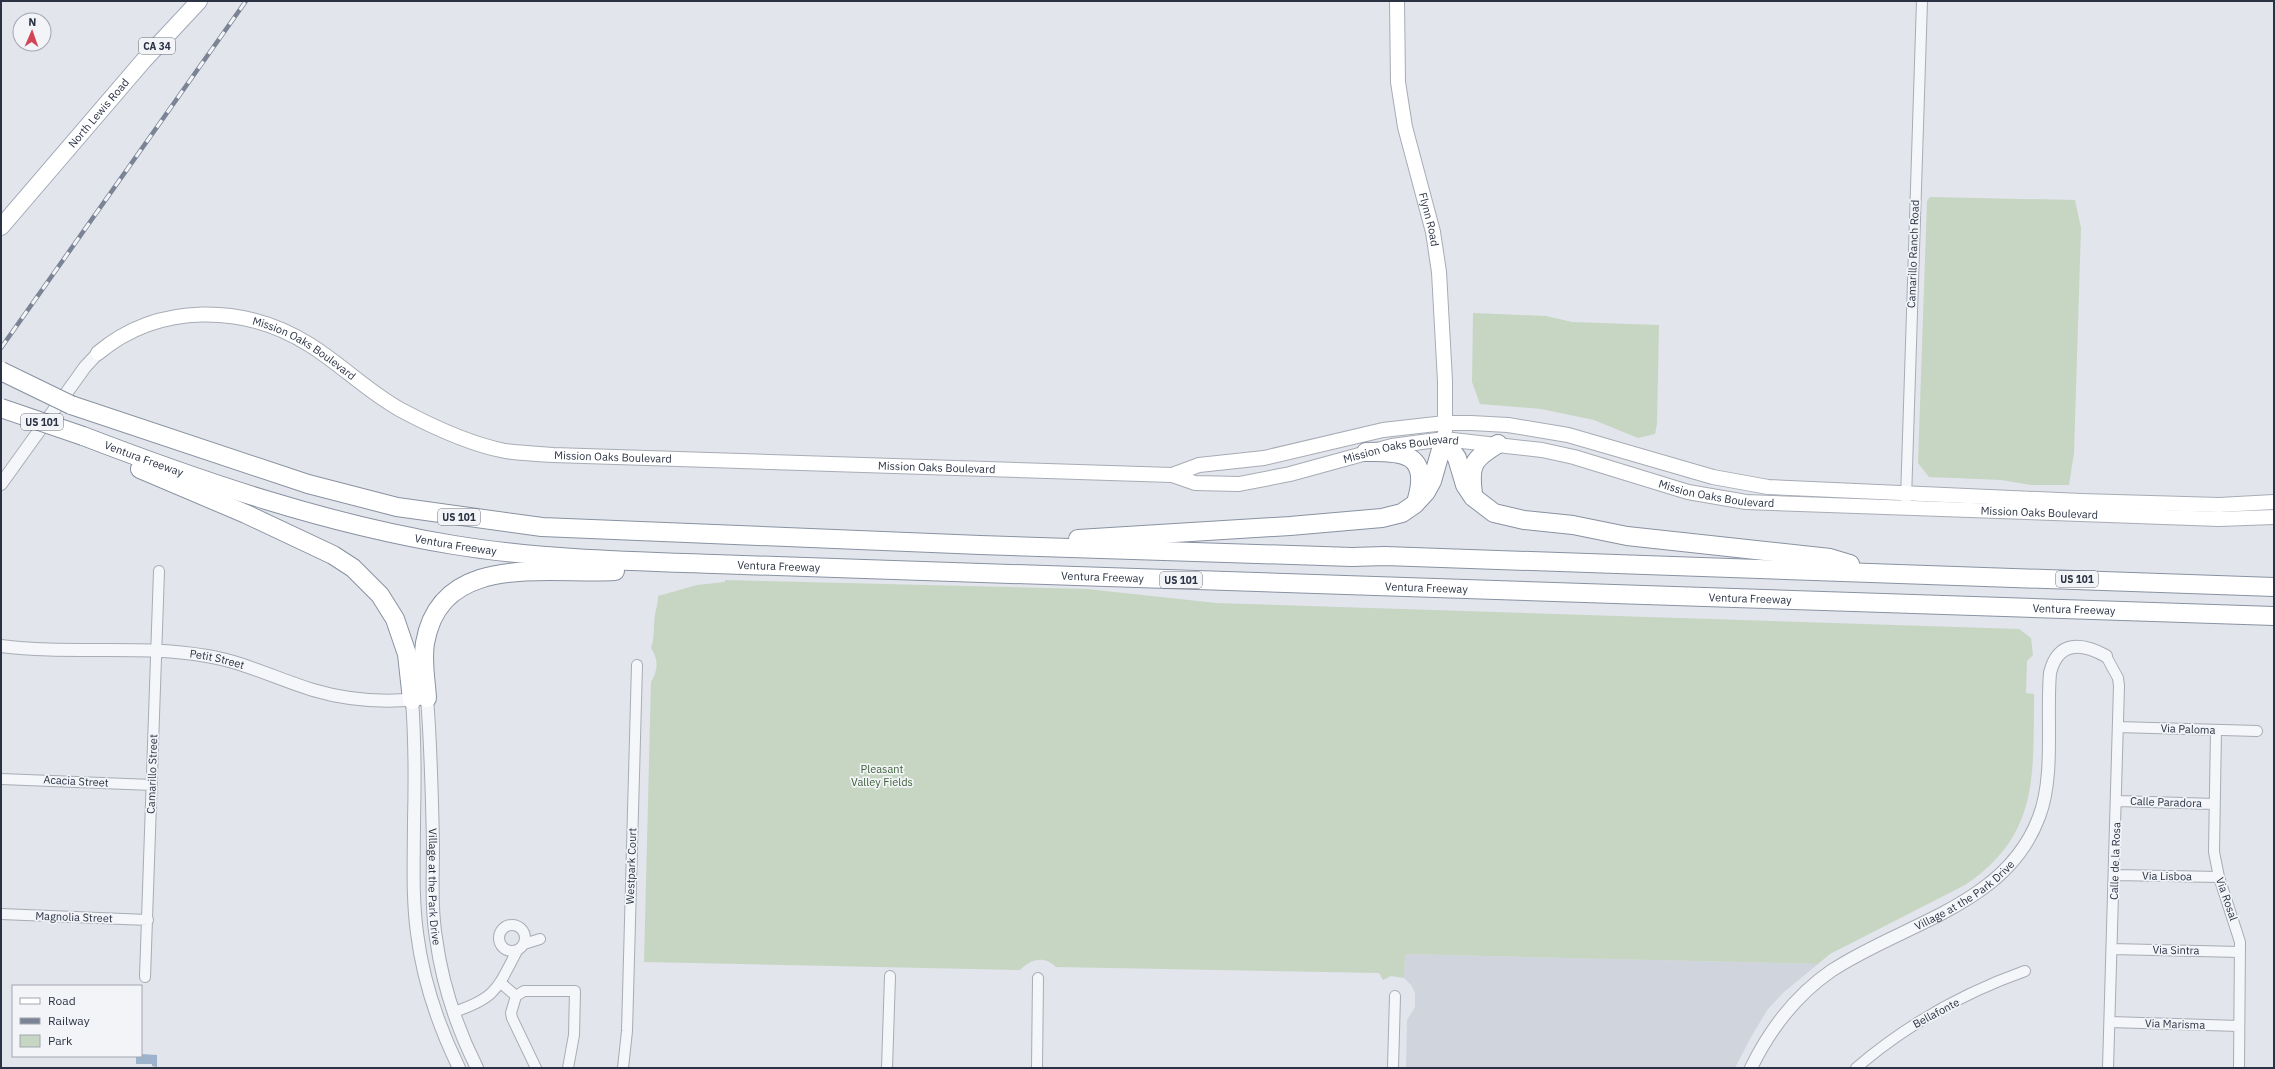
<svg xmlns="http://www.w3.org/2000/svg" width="2275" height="1069" font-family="'IBM Plex Sans',sans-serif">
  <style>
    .built { fill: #d0d4dd }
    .green { fill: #c7d5c3 }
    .water { fill: #9db2cb }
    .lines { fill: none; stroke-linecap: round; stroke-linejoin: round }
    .minor-casing { stroke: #a7acb5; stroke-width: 12 }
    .tertiary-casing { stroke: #a7acb5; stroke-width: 14 }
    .secondary-casing { stroke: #a7acb5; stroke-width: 16 }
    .primary-casing { stroke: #a1a9b7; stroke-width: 18 }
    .motorway-casing { stroke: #8992a2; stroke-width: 20 }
    .minor { stroke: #f5f6f9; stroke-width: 10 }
    .tertiary { stroke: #f5f6f9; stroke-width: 12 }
    .secondary { stroke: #fff; stroke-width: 14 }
    .primary { stroke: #fff; stroke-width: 16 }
    .motorway { stroke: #fff; stroke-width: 18 }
    .rail-casing { stroke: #7b8495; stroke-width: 4.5 }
    .rail { stroke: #f2f4f8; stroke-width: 3; stroke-dasharray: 9; stroke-linecap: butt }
    .motorway-bridge-casing { stroke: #8992a2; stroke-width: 20; stroke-linecap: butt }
    .motorway-bridge { stroke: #fff; stroke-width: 18 }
    .labels { text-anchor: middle; stroke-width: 3.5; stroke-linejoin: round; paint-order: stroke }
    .shield { fill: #f2f4f8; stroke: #666c79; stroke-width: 1 }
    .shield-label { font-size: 10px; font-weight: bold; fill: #2a3243 }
    .street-label { font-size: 11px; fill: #2a3243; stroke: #f2f4f8 }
    .park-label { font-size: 11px; fill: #3d6037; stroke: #f2f4f8 }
  </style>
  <rect width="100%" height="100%" fill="#e2e5eb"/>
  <path class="built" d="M 1405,954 L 1818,964 L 1784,992 L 1768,1009 L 1751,1037 L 1735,1068 L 1406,1068 L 1407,1020 L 1415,1007 L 1415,993 L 1411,985 L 1404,978 Z"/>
  <path class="green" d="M 1930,197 L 2075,200 L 2081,228 L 2074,453 L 2069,485 L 2031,485 L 2001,480 L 1929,477 L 1918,463 L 1927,201 Z
    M 1473,313 L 1546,316 L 1572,322 L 1659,325 L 1657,424 L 1655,434 L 1638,438 L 1594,420 L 1541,409 L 1480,404 L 1472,382 Z
    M 725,580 L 1087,589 L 1216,603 L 2019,629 L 2031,638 L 2033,655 L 2027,661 L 2026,693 L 2034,694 C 2033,774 2040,835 1965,885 L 1830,954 L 1818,964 L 1405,954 L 1404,978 L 1391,976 L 1383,980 L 1379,973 L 1056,967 C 1044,955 1031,959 1020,970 L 644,962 L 651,682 C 658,670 659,660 651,648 C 655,637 653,627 655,615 C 656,608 658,604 658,596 L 697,585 L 725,582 Z"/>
  <path class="water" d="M 141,1054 L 157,1055 L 157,1067 L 152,1066 L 152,1064 L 136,1064 L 136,1056 Z"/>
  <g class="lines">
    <g class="minor-casing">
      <path id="minor" d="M 1906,499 L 1922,1
        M 2106,656 L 2118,678 L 2119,686 L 2108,1068
        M 2118,727 L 2257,731
        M 2216,730 L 2214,852 L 2219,877 L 2240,942 L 2239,1068
        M 1,779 L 152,785
        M 2118,801 L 2214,804
        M 2115,875 L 2219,877
        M 1,914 L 148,920
        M499 938a13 13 0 1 1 26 0a13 13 0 1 1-26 0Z
        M 524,944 L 540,939
        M 2112,949 L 2240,952
        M 145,977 L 159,571
        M 501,983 L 516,996 L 524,991 L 575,991 L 574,1035 L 568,1068
        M 516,996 L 511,1013 L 512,1018 L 536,1068
        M 454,1012 C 496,998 497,989 517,951
        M 2110,1022 L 2239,1026
        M 623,1068 L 627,1031 L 637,665
        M 887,1068 L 890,976
        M 1037,1068 L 1038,978
        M 1393,1068 L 1395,996
        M 1856,1068 C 1905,1026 1963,993 2025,971"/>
    </g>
    <g class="tertiary-casing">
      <g id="tertiary">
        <path d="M 1,484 L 85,367 L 98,353"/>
        <path id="s1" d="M 1,646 C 69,655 139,644 207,656 C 244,662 277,679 313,690 C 350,701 389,703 427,698 C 431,747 432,796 433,844 C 433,876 431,907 436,938 C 442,983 457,1028 477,1068"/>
        <path d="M 412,700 C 415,740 415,781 414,821 C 414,858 412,896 417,933 C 423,981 438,1025 459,1068"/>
        <path id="s2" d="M 1751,1068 C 1770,1029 1795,996 1831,971 C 1903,923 2006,906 2039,817 C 2055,776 2046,717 2050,673 C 2058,640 2082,643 2106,656"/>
      </g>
    </g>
    <g class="secondary-casing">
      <g id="secondary">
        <path id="s3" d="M 1397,1 L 1398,82 L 1405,127 L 1433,232 L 1439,272 L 1445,381 L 1445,431"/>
        <path id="s4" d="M 98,353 C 159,302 245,304 310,345 C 342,365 368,392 401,410 C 433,427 469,444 505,451 C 521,453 537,454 553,455 L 1172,475 L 1195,483 L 1239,484 L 1290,474 L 1392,446 L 1444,439 L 1542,450 L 1574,457 L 1688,492 L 1746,502 L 2219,519 L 2274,517"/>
        <path d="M 1172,475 L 1199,465 L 1264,458 L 1383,430 L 1445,423 L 1471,423 L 1508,425 L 1568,435 L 1713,477 L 1768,487 L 2081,501 L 2219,505 L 2274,502"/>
      </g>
    </g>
    <g class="primary-casing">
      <g id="primary">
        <path id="s5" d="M 1,227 L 144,60 L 199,1"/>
      </g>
    </g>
    <g class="motorway-casing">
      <g id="motorway">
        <path d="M 71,405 L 308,484 L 397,507 L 542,527 L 980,545 L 1352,557 L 1385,556 L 2274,587"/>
        <path id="s6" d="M 83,436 C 203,482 326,524 454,545 C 540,559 627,561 714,564 L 2274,616"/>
        <path d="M 1444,439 L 1457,458 L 1465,485 L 1473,497 L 1494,513 L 1524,520 L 1573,525 L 1627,536 L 1830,558 L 1850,564"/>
        <path d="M 1366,452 C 1402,451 1430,453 1417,499"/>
        <path d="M 140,469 L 246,514 L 333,555 L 353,568 L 380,595 L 395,619 L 407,654 L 412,700"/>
        <path d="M 1473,494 C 1469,465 1473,459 1498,444"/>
        <path d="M 1078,539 L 1290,526 L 1382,518 L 1402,513 L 1415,504 L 1426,492 L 1432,481 L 1444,439"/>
        <path d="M 427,698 C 426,681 422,661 425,643 C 441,551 548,575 615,571"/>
      </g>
    </g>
    <use href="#minor" class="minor"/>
    <use href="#tertiary" class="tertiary"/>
    <use href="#secondary" class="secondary"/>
    <use href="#primary" class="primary"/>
    <use href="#motorway" class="motorway"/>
    <g class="rail-casing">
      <path id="rail" d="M 1,348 L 246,1"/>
    </g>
    <use href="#rail" class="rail"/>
    <g class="motorway-bridge-casing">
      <path id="motorway-bridge" d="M 1,371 L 71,405
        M 1,408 L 83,436"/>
    </g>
    <use href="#motorway-bridge" class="motorway-bridge"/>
  </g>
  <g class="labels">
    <g class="shield">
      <rect x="139" y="38" width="36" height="16" rx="3"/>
      <rect x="21" y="414" width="42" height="16" rx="3"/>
      <rect x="438" y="509" width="42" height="16" rx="3"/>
      <rect x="2056" y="571" width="42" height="16" rx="3"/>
      <rect x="1160" y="572" width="42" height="16" rx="3"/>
    </g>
    <g class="shield-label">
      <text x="157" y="50">CA 34</text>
      <text x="42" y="426">US 101</text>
      <text x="459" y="521">US 101</text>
      <text x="2077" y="583">US 101</text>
      <text x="1181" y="584">US 101</text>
    </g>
    <g class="street-label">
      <text dy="4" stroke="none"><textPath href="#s5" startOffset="150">North Lewis Road</textPath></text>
      <text dy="4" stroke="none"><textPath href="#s3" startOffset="222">Flynn Road</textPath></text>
      <text transform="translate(1913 254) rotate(-88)" y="4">Camarillo Ranch Road</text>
      <text dy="4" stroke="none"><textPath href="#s4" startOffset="223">Mission Oaks Boulevard</textPath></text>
      <text dy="4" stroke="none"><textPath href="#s4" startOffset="1353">Mission Oaks Boulevard</textPath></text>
      <text dy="4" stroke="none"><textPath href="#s4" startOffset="559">Mission Oaks Boulevard</textPath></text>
      <text dy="4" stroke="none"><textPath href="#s6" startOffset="65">Ventura Freeway</textPath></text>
      <text dy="4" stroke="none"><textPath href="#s4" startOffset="883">Mission Oaks Boulevard</textPath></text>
      <text dy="4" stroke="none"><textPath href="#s4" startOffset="1676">Mission Oaks Boulevard</textPath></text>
      <text dy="4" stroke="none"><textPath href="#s4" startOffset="2000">Mission Oaks Boulevard</textPath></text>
      <text dy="4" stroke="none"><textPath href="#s6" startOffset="389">Ventura Freeway</textPath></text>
      <text dy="4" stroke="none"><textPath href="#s6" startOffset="713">Ventura Freeway</textPath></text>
      <text dy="4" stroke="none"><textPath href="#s6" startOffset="1037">Ventura Freeway</textPath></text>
      <text dy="4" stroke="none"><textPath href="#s6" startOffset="1361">Ventura Freeway</textPath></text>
      <text dy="4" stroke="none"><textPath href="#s6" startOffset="1685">Ventura Freeway</textPath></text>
      <text dy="4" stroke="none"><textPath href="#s6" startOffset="2009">Ventura Freeway</textPath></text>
      <text dy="4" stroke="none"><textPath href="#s1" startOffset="217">Petit Street</textPath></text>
      <text transform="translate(2188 729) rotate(2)" y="4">Via Paloma</text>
      <text transform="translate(152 774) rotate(-88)" y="4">Camarillo Street</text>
      <text transform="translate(76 781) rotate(3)" y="4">Acacia Street</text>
      <text transform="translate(2166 802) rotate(2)" y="4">Calle Paradora</text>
      <text transform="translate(2115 861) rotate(-88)" y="4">Calle de la Rosa</text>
      <text transform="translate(631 866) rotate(-88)" y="4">Westpark Court</text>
      <text transform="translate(2167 876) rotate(1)" y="4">Via Lisboa</text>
      <text dy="4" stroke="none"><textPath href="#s1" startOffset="622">Village at the Park Drive</textPath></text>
      <text dy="4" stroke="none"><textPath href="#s2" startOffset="281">Village at the Park Drive</textPath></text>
      <text transform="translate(2227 899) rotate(71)" y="4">Via Rosal</text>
      <text transform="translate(74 917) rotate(2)" y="4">Magnolia Street</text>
      <text transform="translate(2176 950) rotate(1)" y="4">Via Sintra</text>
      <text transform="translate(1936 1013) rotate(-28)" y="4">Bellafonte</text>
      <text transform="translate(2175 1024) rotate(2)" y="4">Via Marisma</text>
    </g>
    <g class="park-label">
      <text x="882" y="773">Pleasant<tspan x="882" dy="13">Valley Fields</tspan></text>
    </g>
  </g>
  <rect width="2275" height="1069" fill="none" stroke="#2a3243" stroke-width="4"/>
  <rect x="12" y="985" width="130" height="72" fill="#f2f4f8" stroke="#a2a6b0"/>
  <rect x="20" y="998" width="20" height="6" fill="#ffffff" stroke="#a2a6b0"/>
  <text x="48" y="1005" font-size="12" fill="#2a3243">Road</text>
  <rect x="20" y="1018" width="20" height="6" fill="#7b8495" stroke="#a2a6b0"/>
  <text x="48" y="1025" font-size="12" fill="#2a3243">Railway</text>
  <rect x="20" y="1035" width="20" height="12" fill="#c7d5c3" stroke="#a2a6b0"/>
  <text x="48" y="1045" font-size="12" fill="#2a3243">Park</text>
  <g transform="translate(32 32) rotate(2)"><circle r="19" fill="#f2f4f8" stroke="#a2a6b0"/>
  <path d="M0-3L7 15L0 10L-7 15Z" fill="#d24556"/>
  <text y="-6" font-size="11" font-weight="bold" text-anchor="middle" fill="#2a3243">N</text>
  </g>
</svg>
